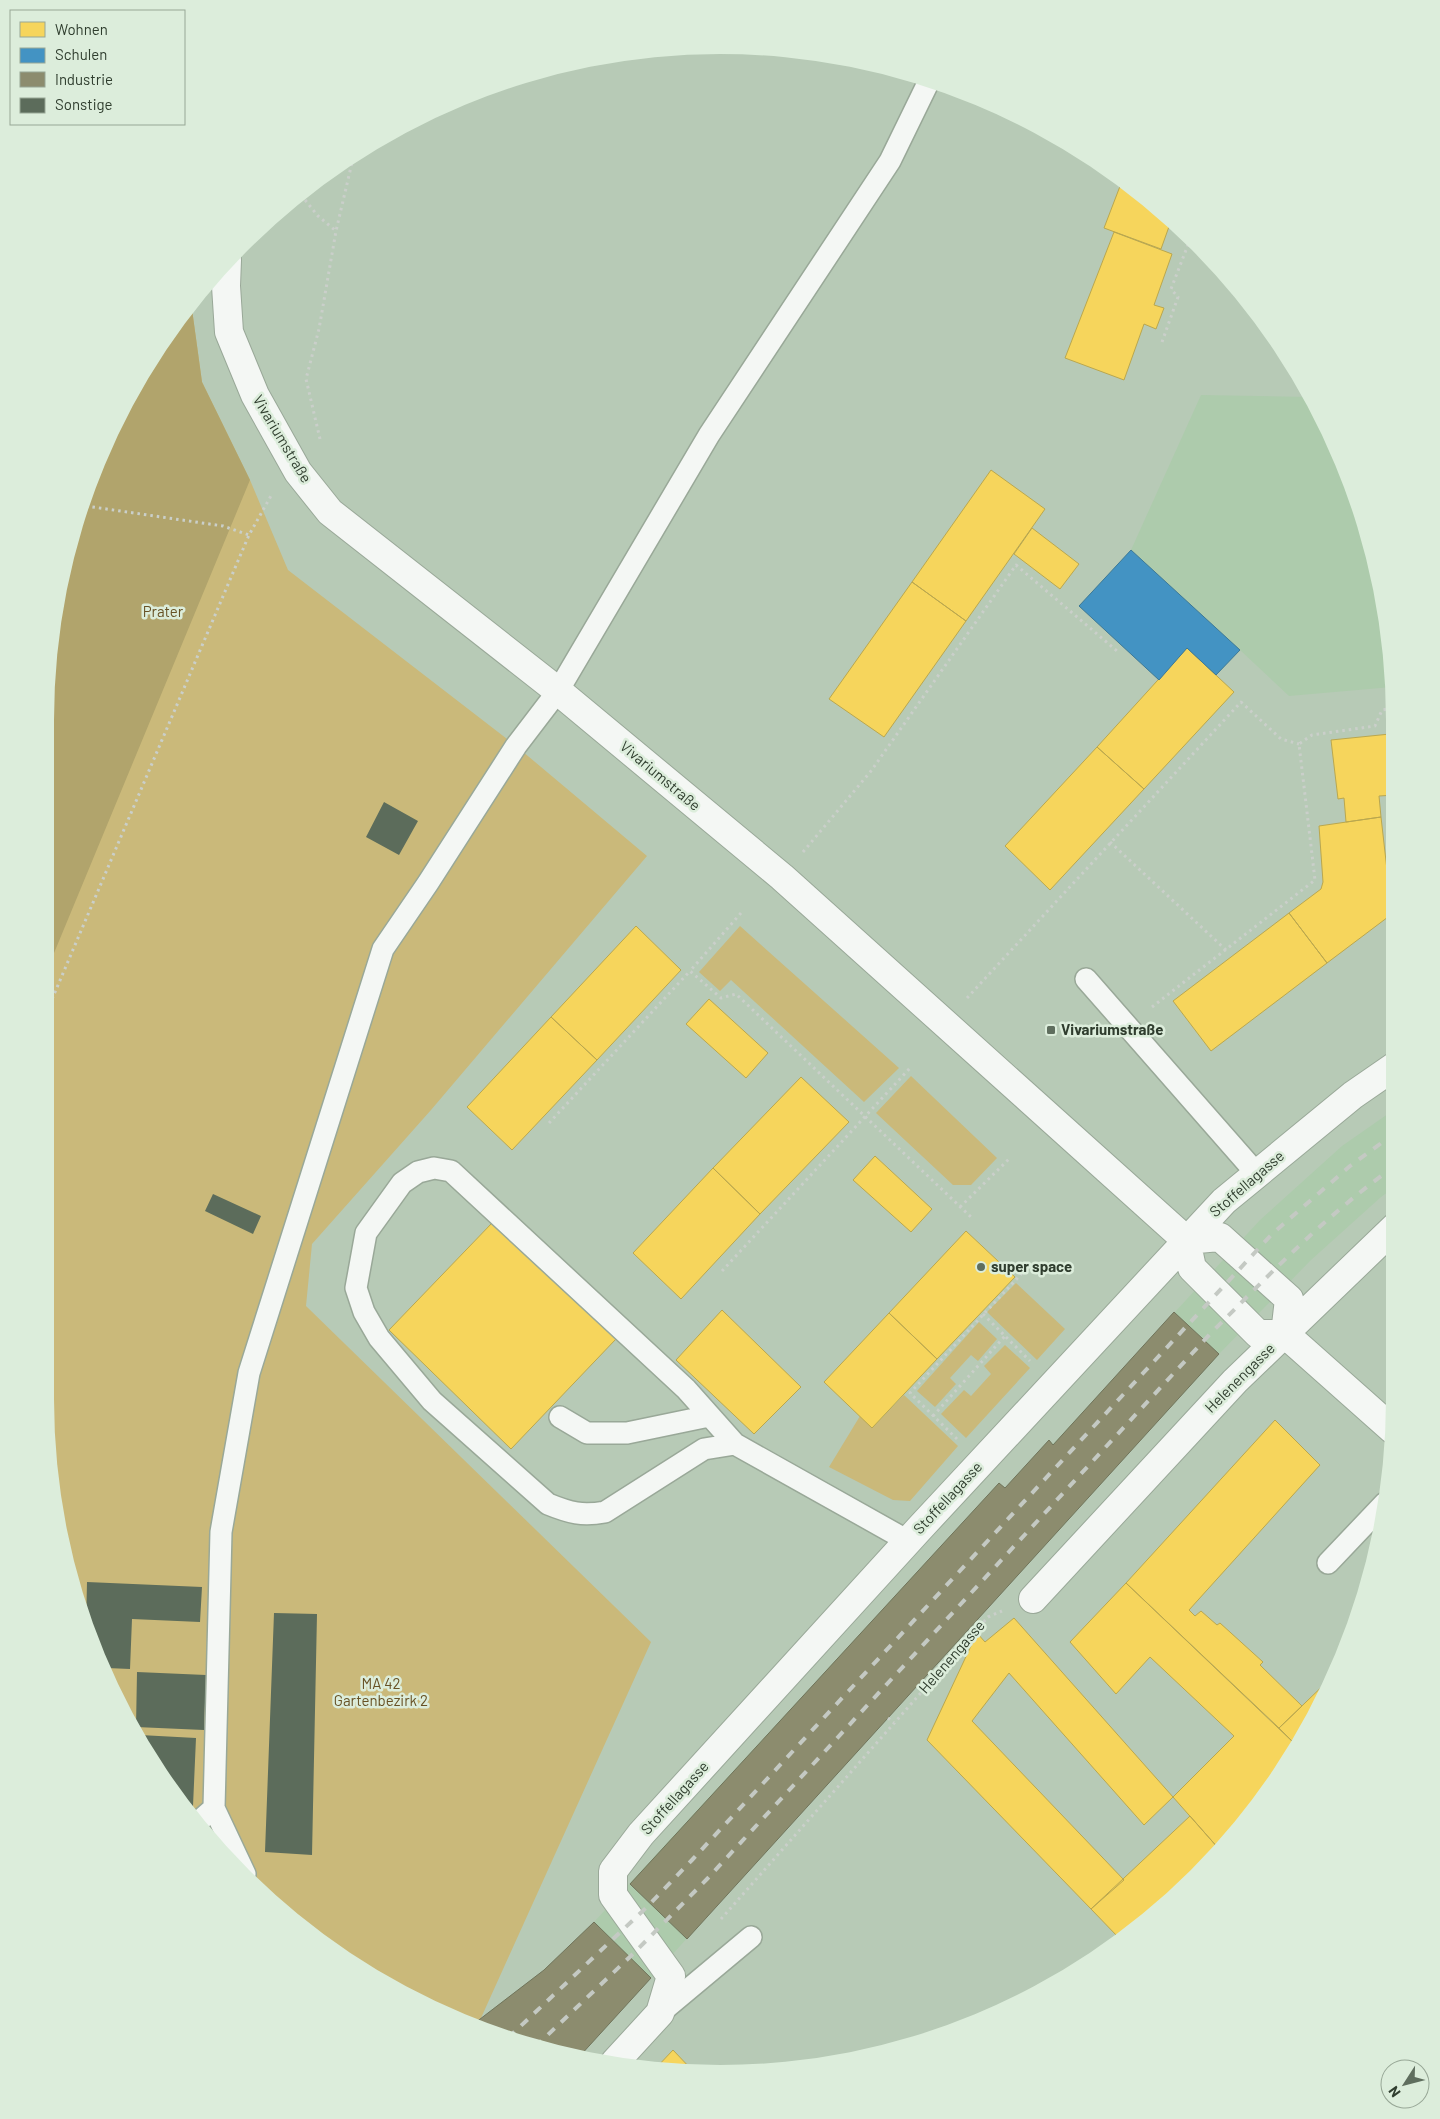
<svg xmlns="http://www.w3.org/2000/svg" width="1440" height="2119" font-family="Barlow,sans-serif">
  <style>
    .built { fill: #adcbac }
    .green { fill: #cab97a }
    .forest { fill: #b1a46c }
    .homes { fill: #f6d55c; stroke: #baa74e }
    .schools { fill: #4393c3; stroke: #3d7996 }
    .industry { fill: #8c8c6e; stroke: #70745b }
    .building { fill: #5c6c5b }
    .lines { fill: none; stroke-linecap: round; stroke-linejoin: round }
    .service-casing { stroke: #99a898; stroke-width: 24 }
    .minor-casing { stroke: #99a898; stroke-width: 30 }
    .path { stroke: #cacfca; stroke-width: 3; stroke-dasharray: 2.5 4; stroke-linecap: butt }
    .service { stroke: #f4f7f4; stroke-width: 21 }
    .minor { stroke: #f4f7f4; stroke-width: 28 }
    .rail { stroke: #c4c9c3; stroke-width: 4; stroke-dasharray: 9 9; stroke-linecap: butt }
    .poi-dot { fill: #5f6e5e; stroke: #dceddb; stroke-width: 2 }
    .labels { text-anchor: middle; stroke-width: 5; stroke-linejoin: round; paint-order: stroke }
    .street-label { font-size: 15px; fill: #2f3d2e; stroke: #dceddb }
    .park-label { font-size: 15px; fill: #675124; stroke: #dceddb }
    .poi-label { font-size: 15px; font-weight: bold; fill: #2f3d2e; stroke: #dceddb; text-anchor: start }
  </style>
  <rect width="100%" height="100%" fill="#b7cab6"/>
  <path class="built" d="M 1201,395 L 1309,397 L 1344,461 L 1382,588 L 1392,687 L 1289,696 L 1240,650 L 1216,675 L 1187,649 L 1159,680 L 1079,606 L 1131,550 Z
    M 1395,1109 L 1395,1187 L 1381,1197 L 1311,1260 L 1219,1354 L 579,2057 L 546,2051 L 471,2026 L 544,1970 L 594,1922 L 999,1483 L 1005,1488 L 1049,1440 L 1053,1444 L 1260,1220 L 1342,1146 Z"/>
  <path class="green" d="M 191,302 L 202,382 L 250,480 L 288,570 L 516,746 L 647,856 L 431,1110 L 312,1244 L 306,1306 L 651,1642 L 481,2018 L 471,2026 L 462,2023 L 309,1934 L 213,1844 L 159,1774 L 81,1616 L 51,1487 L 45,720 L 58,589 L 115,421 Z
    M 740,926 L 899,1068 L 864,1102 L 731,980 L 720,991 L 699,972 Z
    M 911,1076 L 997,1158 L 971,1185 L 953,1185 L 876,1113 Z
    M 1016,1283 L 1065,1329 L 1037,1360 L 987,1312 Z
    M 979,1322 L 997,1339 L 978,1361 L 971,1355 L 950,1378 L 956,1384 L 935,1407 L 917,1391 Z
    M 1005,1345 L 1030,1368 L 966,1438 L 941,1414 L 964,1390 L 971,1396 L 991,1374 L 984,1366 Z
    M 904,1395 L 958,1446 L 910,1501 L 893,1500 L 829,1467 L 860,1416 L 872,1428 Z"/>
  <path class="forest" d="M 191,302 L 202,382 L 250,480 L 47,970 L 45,720 L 58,589 L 115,421 Z"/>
  <path class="homes" d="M 1122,181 L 1171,221 L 1161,249 L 1104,228 Z
    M 1114,232 L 1172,254 L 1154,305 L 1164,308 L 1156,329 L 1144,324 L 1124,380 L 1065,358 Z
    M 991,470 L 1045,509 L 966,621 L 912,582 Z
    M 1032,528 L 1079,564 L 1060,589 L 1014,554 Z
    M 912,582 L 966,621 L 884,737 L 829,699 Z
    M 1187,648 L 1234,692 L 1144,789 L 1097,747 Z
    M 1394,715 L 1395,795 L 1379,796 L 1381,817 L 1346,822 L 1344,798 L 1338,799 L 1331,740 L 1390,734 L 1388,716 Z
    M 1097,747 L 1144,789 L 1050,890 L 1005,846 Z
    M 1381,817 L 1392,914 L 1327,963 L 1289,913 L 1321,889 L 1323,882 L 1319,826 Z
    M 1289,913 L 1327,963 L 1211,1051 L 1173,1001 Z
    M 636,926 L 681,970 L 597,1060 L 551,1017 Z
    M 709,999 L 768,1053 L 746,1078 L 686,1024 Z
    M 551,1017 L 597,1060 L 512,1150 L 467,1107 Z
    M 801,1077 L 849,1122 L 760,1214 L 713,1168 Z
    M 875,1156 L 932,1209 L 911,1232 L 853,1180 Z
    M 713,1168 L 760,1214 L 681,1299 L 633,1253 Z
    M 492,1223 L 616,1339 L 511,1449 L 389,1330 Z
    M 966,1231 L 1015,1277 L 937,1359 L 889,1313 Z
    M 722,1310 L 801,1387 L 754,1434 L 676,1360 Z
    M 889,1313 L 937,1359 L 872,1428 L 824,1382 Z
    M 1275,1420 L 1320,1465 L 1189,1610 L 1195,1616 L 1201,1611 L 1217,1625 L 1220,1623 L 1263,1662 L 1260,1665 L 1302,1706 L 1279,1728 L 1126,1583 Z
    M 1126,1583 L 1297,1746 L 1281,1774 L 1219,1849 L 1173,1797 L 1234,1736 L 1150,1657 L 1116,1694 L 1070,1642 Z
    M 1014,1618 L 1173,1797 L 1144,1825 L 1009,1673 L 972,1721 L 1124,1880 L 1091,1909 L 927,1740 L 977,1633 L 985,1642 Z
    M 1333,1676 L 1325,1698 L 1297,1746 L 1279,1728 Z
    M 1190,1816 L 1219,1849 L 1197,1876 L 1118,1937 L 1091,1909 Z
    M 673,2050 L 693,2071 L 676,2073 L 655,2069 Z"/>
  <path class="schools" d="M 1131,550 L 1240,650 L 1216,675 L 1187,648 L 1159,680 L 1079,606 Z"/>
  <path class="industry" d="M 1174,1312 L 1219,1354 L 687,1939 L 630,1884 L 999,1483 L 1005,1488 L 1049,1440 L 1053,1445 Z
    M 594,1922 L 651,1978 L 579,2057 L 546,2051 L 471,2026 L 544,1970 Z"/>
  <path class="building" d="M 384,802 L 418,821 L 399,855 L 366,837 Z
    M 213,1194 L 261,1216 L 253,1234 L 205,1211 Z
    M 87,1582 L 202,1587 L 200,1622 L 132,1619 L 130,1669 L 107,1668 L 86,1626 Z
    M 274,1613 L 317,1614 L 312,1855 L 265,1852 Z
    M 137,1672 L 206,1675 L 204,1730 L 136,1727 Z
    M 140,1735 L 196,1738 L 193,1806 L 183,1806 L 159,1774 Z"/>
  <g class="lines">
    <g class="service-casing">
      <path id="service" d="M 1086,979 L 1257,1174
        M 560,1417 L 587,1433 L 627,1433 L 709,1416
        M 735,1444 L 704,1449 L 605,1512 C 582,1516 570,1513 548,1504 L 432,1401 L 379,1338 L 364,1312 L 356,1288 L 366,1233 L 402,1183 L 418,1172 L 434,1168 L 451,1171 L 686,1389 L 735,1444 L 908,1541
        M 1328,1563 L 1385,1503
        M 197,1823 L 214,1808
        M 245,1874 L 214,1808 L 221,1532 L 249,1373 L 383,949 L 428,883 L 516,746 L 558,691 L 709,435 L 890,161 L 929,81
        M 660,2013 L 751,1937"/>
    </g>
    <g class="minor-casing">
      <path id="minor" d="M 227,260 L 226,286 L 229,332 L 255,395 L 298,472 L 330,512 L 558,691 L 782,877 L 1186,1240 L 1192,1268 L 1258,1334 L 1285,1334 L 1392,1429
        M 1186,1240 L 1220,1237 L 1289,1299 L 1285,1334
        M 1033,1599 L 1235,1381 L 1395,1227
        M 615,2062 L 660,2013 L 671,1976 L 613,1895 L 613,1871 L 641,1834 L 919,1529 L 1224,1201 L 1353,1095 L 1395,1066"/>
    </g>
    <path class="path" d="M 301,195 L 318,216 L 336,231
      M 1162,342 L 1178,297 L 1171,289 L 1191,237
      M 320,439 L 306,379 L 319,329 L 336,231 L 354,154
      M 86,506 L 223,526 L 249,535
      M 1110,842 L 1226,950
      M 803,852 L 871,771 L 1016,565 L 1117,651
      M 741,913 L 690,971 L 721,998 L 736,994 L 971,1217
      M 967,998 L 1241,702 L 1281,739 L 1299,744
      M 1152,1007 L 1315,880 L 1299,744 L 1312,735 L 1375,726 L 1382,710 L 1394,708
      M 47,1011 L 249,535 L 272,494
      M 549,1123 L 690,971
      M 960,1207 L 1009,1159
      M 722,1271 L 910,1068
      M 983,1314 L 1030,1361
      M 933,1416 L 1005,1336
      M 957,1439 L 910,1393 L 1025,1270
      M 888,1718 L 894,1723
      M 721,1919 L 988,1617 L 1002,1611"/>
    <use href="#service" class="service"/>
    <use href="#minor" class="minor"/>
    <path class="rail" d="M 508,2038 L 648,1906 L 692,1860 L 1272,1234 L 1350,1166 L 1395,1133
      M 535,2047 L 635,1952 L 708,1878 L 1210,1334 C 1269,1275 1327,1214 1395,1166"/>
  </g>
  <g class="poi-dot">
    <rect x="1046" y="1025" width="10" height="10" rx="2.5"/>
    <circle cx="981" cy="1267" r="5"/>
  </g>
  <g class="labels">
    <g class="street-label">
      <text transform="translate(282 439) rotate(59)" y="5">Vivariumstraße</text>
      <text transform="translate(660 776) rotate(40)" y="5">Vivariumstraße</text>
      <text transform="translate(1247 1184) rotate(-41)" y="5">Stoffellagasse</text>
      <text transform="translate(1240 1378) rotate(-45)" y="5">Helenengasse</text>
      <text transform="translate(948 1498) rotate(-47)" y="5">Stoffellagasse</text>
      <text transform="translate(952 1657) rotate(-49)" y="5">Helenengasse</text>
      <text transform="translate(675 1798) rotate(-48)" y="5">Stoffellagasse</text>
    </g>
    <g class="park-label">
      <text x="163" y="617">Prater</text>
      <text x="381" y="1689">MA 42<tspan x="381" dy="17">Gartenbezirk 2</tspan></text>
    </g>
    <g class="poi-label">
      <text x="1061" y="1035">Vivariumstraße</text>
      <text x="991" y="1272">super space</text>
    </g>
  </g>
  <path d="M0 0H1440V2119H0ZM720 54H720A666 666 0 0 1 1386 720V1399A666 666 0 0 1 720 2065H720A666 666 0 0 1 54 1399V720A666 666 0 0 1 720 54Z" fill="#dceddb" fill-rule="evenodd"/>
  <rect x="10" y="10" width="175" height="115" fill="#dceddb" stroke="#97a796"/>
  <rect x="20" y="22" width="25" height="15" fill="#f6d55c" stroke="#97a796"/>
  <text x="55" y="35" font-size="15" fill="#2f3d2e">Wohnen</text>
  <rect x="20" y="48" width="25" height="15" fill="#4393c3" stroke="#97a796"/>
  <text x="55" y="60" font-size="15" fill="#2f3d2e">Schulen</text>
  <rect x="20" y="72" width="25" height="15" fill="#8c8c6e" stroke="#97a796"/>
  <text x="55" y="85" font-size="15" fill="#2f3d2e">Industrie</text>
  <rect x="20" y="98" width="25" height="15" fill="#5c6c5b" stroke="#97a796"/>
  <text x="55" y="110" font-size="15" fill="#2f3d2e">Sonstige</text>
  <g transform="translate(1405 2084) rotate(234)"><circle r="24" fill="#dceddb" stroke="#97a796"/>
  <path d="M0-4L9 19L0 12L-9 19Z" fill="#5f6e5e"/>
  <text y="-8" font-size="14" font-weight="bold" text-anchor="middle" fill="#2f3d2e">N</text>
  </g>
</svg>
